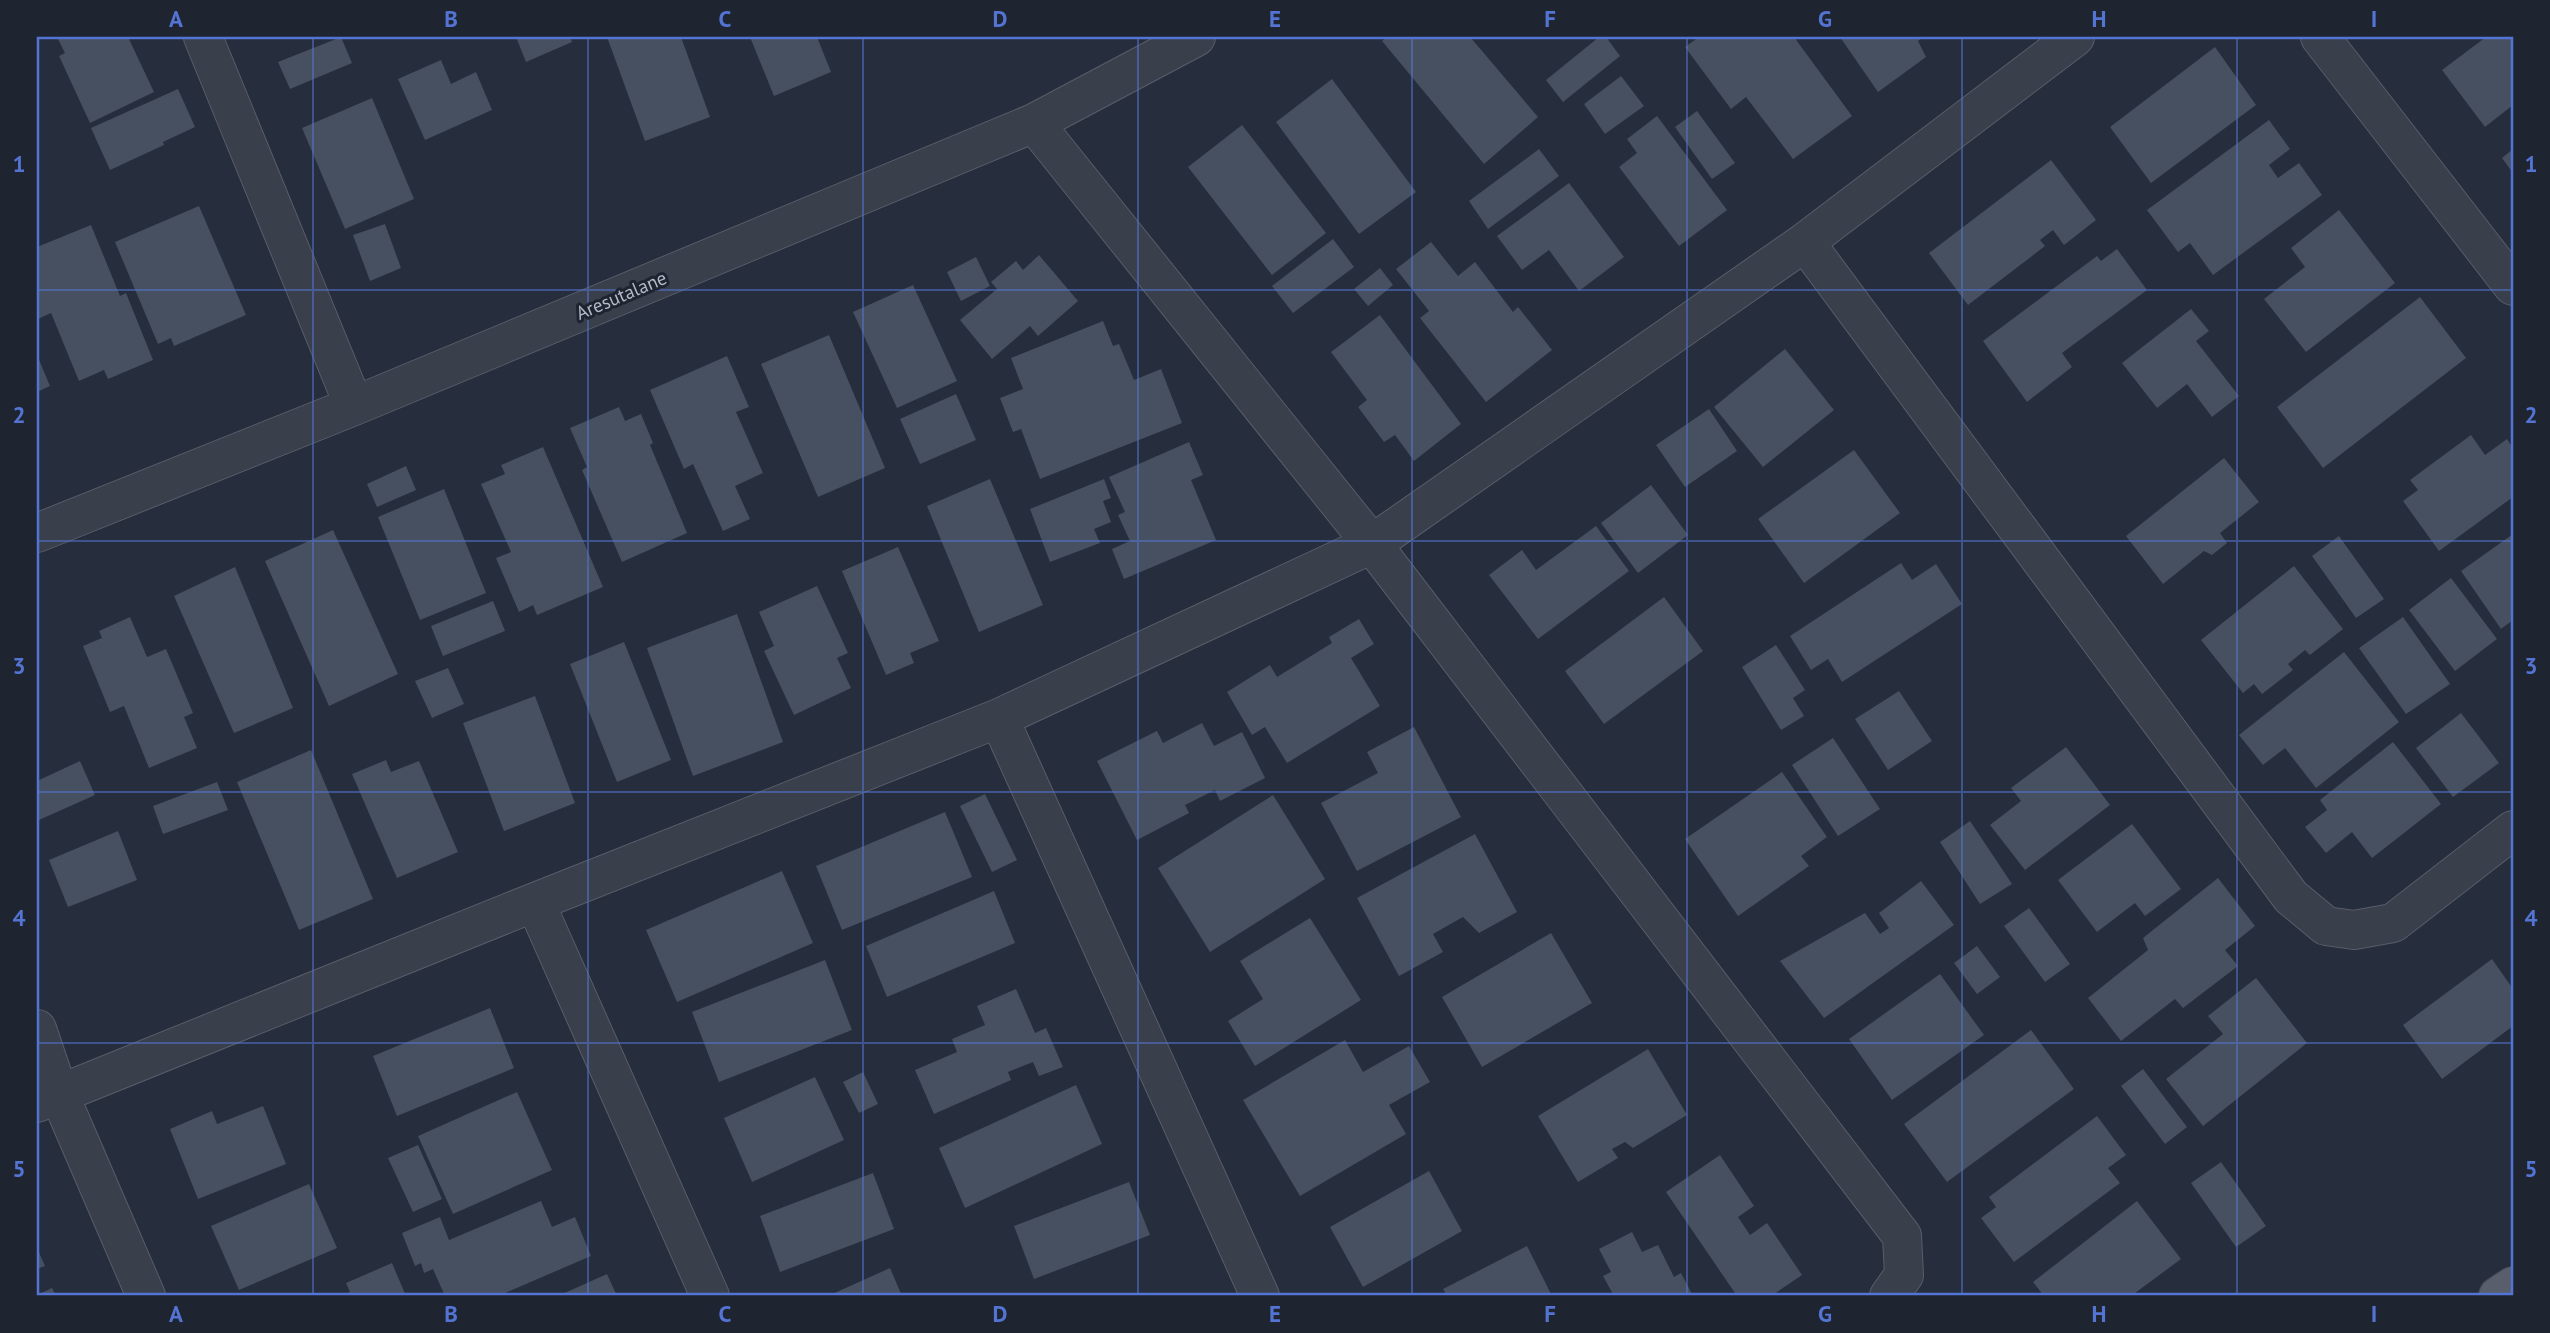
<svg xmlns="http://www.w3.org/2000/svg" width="2550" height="1333" font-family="'PT Sans',sans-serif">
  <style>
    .building { fill: #475060 }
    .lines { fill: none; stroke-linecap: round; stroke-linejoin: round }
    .minor-casing { stroke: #585d6a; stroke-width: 40 }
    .major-casing { stroke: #434855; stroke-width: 40 }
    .minor { stroke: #3a3f4c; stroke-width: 38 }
    .major { stroke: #585e6c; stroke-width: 38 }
    .grid { fill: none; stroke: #5374d2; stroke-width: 2; stroke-opacity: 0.55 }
    .labels { text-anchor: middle; stroke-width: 6; stroke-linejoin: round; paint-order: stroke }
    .street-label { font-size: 19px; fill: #b6bac7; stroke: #1f2431 }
    .neatline { fill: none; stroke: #5374d2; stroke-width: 2.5 }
    .grid-label { font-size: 23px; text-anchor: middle; font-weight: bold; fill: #5374d2 }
  </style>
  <rect width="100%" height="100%" fill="#262d3c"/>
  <path class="building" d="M 57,37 L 128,37 L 154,92 L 90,123 L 59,56 L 65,53 Z
    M 341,37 L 352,63 L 290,89 L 278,62 Z
    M 516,37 L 570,37 L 572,42 L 526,62 Z
    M 607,37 L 681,37 L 710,117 L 645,141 Z
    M 750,37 L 817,37 L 831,72 L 774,96 Z
    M 1387,37 L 1473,37 L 1471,38 L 1538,117 L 1484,164 L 1382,41 Z
    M 1599,37 L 1606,37 L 1620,56 L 1563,102 L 1546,80 Z
    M 1699,37 L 1794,37 L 1852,116 L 1793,159 L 1746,97 L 1731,109 L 1685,47 Z
    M 1840,37 L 1924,37 L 1918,41 L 1926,57 L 1878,92 Z
    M 2486,37 L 2513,37 L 2513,105 L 2485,127 L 2442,70 Z
    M 2215,47 L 2256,105 L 2151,183 L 2110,127 Z
    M 441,60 L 451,84 L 476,72 L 492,110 L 425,140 L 398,79 Z
    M 1621,76 L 1644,106 L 1605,134 L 1584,104 Z
    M 1332,79 L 1416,192 L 1359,234 L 1276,122 Z
    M 178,89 L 195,127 L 163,142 L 164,145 L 110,170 L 91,128 Z
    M 372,98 L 414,199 L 345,229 L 302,128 Z
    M 1697,111 L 1735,163 L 1712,179 L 1675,127 Z
    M 1657,116 L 1727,210 L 1679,246 L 1619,167 L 1637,153 L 1627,139 Z
    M 2269,120 L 2290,149 L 2269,165 L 2278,178 L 2299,163 L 2322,195 L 2213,275 L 2190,243 L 2178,252 L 2147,210 Z
    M 1242,125 L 1326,233 L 1272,275 L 1188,167 Z
    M 1539,149 L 1559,176 L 1488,229 L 1469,201 Z
    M 2513,149 L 2513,173 L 2502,158 Z
    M 2051,160 L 2096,220 L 2064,245 L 2053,230 L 2040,240 L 2045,246 L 1968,305 L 1929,253 Z
    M 1569,183 L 1624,257 L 1579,291 L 1549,250 L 1522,270 L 1497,236 Z
    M 199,206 L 246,315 L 174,346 L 171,338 L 158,344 L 115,242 Z
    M 2339,210 L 2395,283 L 2306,352 L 2264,299 L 2305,267 L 2291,248 Z
    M 385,224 L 401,268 L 370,281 L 353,235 Z
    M 91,225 L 120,296 L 126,293 L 153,360 L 108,379 L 104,370 L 79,381 L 51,313 L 38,319 L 37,317 L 37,247 Z
    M 1333,239 L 1354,267 L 1293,313 L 1272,286 Z
    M 1431,242 L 1458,276 L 1475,262 L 1513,312 L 1518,307 L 1552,350 L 1486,402 L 1420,318 L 1429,311 L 1396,269 Z
    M 2117,249 L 2147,290 L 2062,353 L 2072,367 L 2027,402 L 1983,341 L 2097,256 L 2101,261 Z
    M 1039,255 L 1078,301 L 1038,336 L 1030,326 L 992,359 L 960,320 L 997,289 L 991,282 L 1016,261 L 1023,270 Z
    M 976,257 L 990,286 L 961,301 L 947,272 Z
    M 1380,268 L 1393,285 L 1368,306 L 1354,289 Z
    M 913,285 L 957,381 L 897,408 L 853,312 Z
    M 2420,297 L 2466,358 L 2323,468 L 2277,407 Z
    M 2191,309 L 2209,331 L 2196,341 L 2239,396 L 2212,417 L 2187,384 L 2157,408 L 2122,363 Z
    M 1380,315 L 1461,424 L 1414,461 L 1395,435 L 1384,442 L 1358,407 L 1367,400 L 1331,352 Z
    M 1103,321 L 1113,346 L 1119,344 L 1134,380 L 1161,369 L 1182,423 L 1040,479 L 1021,429 L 1013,432 L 1000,398 L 1023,389 L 1011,358 Z
    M 829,335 L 885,468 L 818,497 L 761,364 Z
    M 1785,349 L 1834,410 L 1763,467 L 1714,407 Z
    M 37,355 L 50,386 L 37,392 Z
    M 727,356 L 749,407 L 736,412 L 763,473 L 735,486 L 750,519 L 723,531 L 693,464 L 684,469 L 650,390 Z
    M 956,394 L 976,440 L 920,464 L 900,419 Z
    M 619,407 L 625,421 L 641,414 L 653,443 L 650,445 L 687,533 L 622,562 L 582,470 L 587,467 L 570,428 Z
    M 1709,409 L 1737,451 L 1685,487 L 1656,445 Z
    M 2471,435 L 2485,455 L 2507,439 L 2513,448 L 2513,497 L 2439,551 L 2403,501 L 2418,490 L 2410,480 Z
    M 1189,442 L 1203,475 L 1191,480 L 1216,540 L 1124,579 L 1112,549 L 1130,541 L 1118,515 L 1125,512 L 1109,477 Z
    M 543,447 L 603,587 L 537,615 L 533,605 L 519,612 L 496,558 L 511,552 L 481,484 L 505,474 L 501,465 Z
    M 1854,450 L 1900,513 L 1804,583 L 1758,519 Z
    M 2224,458 L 2259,502 L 2220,533 L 2227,543 L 2212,555 L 2204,551 L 2163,584 L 2126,536 Z
    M 406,466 L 416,490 L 377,507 L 367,484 Z
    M 990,479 L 1043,605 L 979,632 L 927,506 Z
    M 1104,479 L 1111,498 L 1103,501 L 1111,522 L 1094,529 L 1100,543 L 1050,562 L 1030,509 Z
    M 1651,485 L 1688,535 L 1638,573 L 1601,523 Z
    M 444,489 L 486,593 L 420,620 L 378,517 Z
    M 1596,526 L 1629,571 L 1538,639 L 1489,575 L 1522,550 L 1536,570 Z
    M 333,530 L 398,674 L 329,706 L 265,561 Z
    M 2513,534 L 2513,620 L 2501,629 L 2461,571 Z
    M 2339,536 L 2384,599 L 2356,618 L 2312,556 Z
    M 898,547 L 939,641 L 910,653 L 914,663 L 886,675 L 842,571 Z
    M 1901,563 L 1912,580 L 1936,564 L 1962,604 L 1842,682 L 1828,659 L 1811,670 L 1790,636 Z
    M 2294,566 L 2343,629 L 2310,655 L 2305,650 L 2288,664 L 2293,670 L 2262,694 L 2254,684 L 2243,693 L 2201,640 Z
    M 235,567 L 293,708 L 234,733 L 174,596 Z
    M 2451,578 L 2497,639 L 2455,671 L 2409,610 Z
    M 817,586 L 848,653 L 837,658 L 851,688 L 794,715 L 764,651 L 774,646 L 759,612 Z
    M 1664,597 L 1703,651 L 1604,724 L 1565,671 Z
    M 493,601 L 505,631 L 443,656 L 431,626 Z
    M 737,614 L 783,742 L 693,776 L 647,648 Z
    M 130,617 L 147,657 L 166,649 L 193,713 L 184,717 L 197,748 L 149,768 L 124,706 L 110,712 L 83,646 L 102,638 L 99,631 Z
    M 2403,617 L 2450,684 L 2406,714 L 2359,648 Z
    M 1359,619 L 1374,644 L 1351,658 L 1380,706 L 1287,763 L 1265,727 L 1252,735 L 1227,692 L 1270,665 L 1277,677 L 1332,643 L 1329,637 Z
    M 624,642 L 671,760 L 617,782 L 570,664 Z
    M 1776,645 L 1805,690 L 1793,698 L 1804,716 L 1781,730 L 1742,667 Z
    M 2344,652 L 2399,722 L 2316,788 L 2285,748 L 2263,765 L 2239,735 Z
    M 448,668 L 464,704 L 432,718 L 415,681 Z
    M 1899,691 L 1932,741 L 1888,770 L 1855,719 Z
    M 535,696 L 575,803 L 504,831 L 463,723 Z
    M 2461,713 L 2499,763 L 2453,797 L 2416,748 Z
    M 1202,723 L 1214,746 L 1242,732 L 1265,778 L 1220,801 L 1215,790 L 1185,805 L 1189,813 L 1137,840 L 1097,761 L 1157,731 L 1163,743 Z
    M 1414,727 L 1461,817 L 1357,871 L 1321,803 L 1378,773 L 1367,752 Z
    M 1833,738 L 1880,809 L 1838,836 L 1792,765 Z
    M 2393,742 L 2441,804 L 2372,858 L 2352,832 L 2326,853 L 2305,827 L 2327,810 L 2320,800 Z
    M 2066,747 L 2110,805 L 2025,870 L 1990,825 L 2021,801 L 2011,788 Z
    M 311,750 L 373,899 L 299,930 L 237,782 Z
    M 386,760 L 391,772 L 419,761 L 458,852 L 397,878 L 352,774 Z
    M 80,761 L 95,795 L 39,820 L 37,815 L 37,781 Z
    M 1782,772 L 1827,837 L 1801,856 L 1809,866 L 1738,916 L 1685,839 Z
    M 217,782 L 228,810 L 163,834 L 153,806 Z
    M 985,794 L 1017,860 L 992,872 L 960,806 Z
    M 1273,795 L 1325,879 L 1210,952 L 1158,868 Z
    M 945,812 L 972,877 L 842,930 L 816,866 Z
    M 1970,821 L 2012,884 L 1980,904 L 1940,842 Z
    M 2132,824 L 2181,889 L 2145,916 L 2135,903 L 2097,932 L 2058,880 Z
    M 118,831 L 137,880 L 68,907 L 49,860 Z
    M 1475,834 L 1517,912 L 1479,933 L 1463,917 L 1433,934 L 1443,952 L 1399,976 L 1357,898 Z
    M 782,871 L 813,943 L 677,1002 L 646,930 Z
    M 2218,878 L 2255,926 L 2225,950 L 2238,966 L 2183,1008 L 2175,999 L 2121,1041 L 2088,998 L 2148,950 L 2143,938 Z
    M 1921,881 L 1954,925 L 1824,1018 L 1780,961 L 1865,913 L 1880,934 L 1889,928 L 1879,913 Z
    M 994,891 L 1015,943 L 887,997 L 866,946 Z
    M 2029,908 L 2070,964 L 2045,982 L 2004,926 Z
    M 1310,918 L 1361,1000 L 1255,1066 L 1228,1021 L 1263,999 L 1240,961 Z
    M 1551,933 L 1592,1003 L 1482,1067 L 1442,997 Z
    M 1977,946 L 2000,977 L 1977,994 L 1954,963 Z
    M 2492,959 L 2513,989 L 2513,1026 L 2442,1079 L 2403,1025 Z
    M 825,960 L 852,1030 L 719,1082 L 692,1012 Z
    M 1940,974 L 1984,1035 L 1892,1100 L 1849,1039 Z
    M 2256,978 L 2307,1043 L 2203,1126 L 2166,1079 L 2223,1034 L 2208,1016 Z
    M 1016,989 L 1035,1033 L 1046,1028 L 1063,1067 L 1039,1076 L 1033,1062 L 1008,1072 L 1011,1080 L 934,1114 L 915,1070 L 957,1052 L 952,1039 L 985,1025 L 977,1006 Z
    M 490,1008 L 514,1068 L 397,1116 L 373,1056 Z
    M 2031,1030 L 2074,1089 L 1947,1182 L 1904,1124 Z
    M 1345,1040 L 1363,1072 L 1409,1046 L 1430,1082 L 1389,1105 L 1406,1134 L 1300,1196 L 1243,1100 Z
    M 1648,1049 L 1687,1115 L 1633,1148 L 1625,1142 L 1612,1149 L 1618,1158 L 1578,1182 L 1538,1116 Z
    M 2143,1069 L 2187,1127 L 2165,1144 L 2121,1086 Z
    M 863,1072 L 878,1104 L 859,1113 L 843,1082 Z
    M 815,1077 L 844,1140 L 752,1182 L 724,1118 Z
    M 1076,1085 L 1102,1144 L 965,1208 L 939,1148 Z
    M 517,1092 L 552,1170 L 453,1214 L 418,1136 Z
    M 263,1106 L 286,1164 L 198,1199 L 170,1129 L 212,1111 L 217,1124 Z
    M 2097,1116 L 2126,1155 L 2108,1168 L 2120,1183 L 2014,1262 L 1981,1218 L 1996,1207 L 1989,1197 Z
    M 418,1145 L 442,1199 L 413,1212 L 388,1158 Z
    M 1720,1155 L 1754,1206 L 1738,1217 L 1750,1235 L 1767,1223 L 1802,1275 L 1771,1296 L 1737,1296 L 1666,1192 Z
    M 2221,1162 L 2266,1226 L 2236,1247 L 2191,1183 Z
    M 1429,1171 L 1462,1231 L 1363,1287 L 1330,1227 Z
    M 873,1173 L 894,1229 L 780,1272 L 760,1216 Z
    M 1129,1182 L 1150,1235 L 1034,1279 L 1014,1226 Z
    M 309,1184 L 337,1248 L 239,1290 L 211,1226 Z
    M 541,1201 L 552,1227 L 575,1217 L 591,1256 L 498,1296 L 445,1296 L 433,1269 L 424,1273 L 421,1263 L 415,1266 L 402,1233 L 440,1217 L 449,1240 Z
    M 2137,1201 L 2181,1259 L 2131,1296 L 2044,1296 L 2033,1282 Z
    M 1632,1232 L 1642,1252 L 1658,1245 L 1674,1277 L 1681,1273 L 1693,1296 L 1614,1296 L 1603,1276 L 1611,1272 L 1599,1249 Z
    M 1527,1246 L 1552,1296 L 1447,1296 L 1443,1289 Z
    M 37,1248 L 45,1266 L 37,1269 Z
    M 392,1263 L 406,1296 L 341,1296 L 350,1292 L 346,1283 Z
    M 890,1268 L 902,1296 L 828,1296 Z
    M 607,1274 L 617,1296 L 558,1296 Z
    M 52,1288 L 56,1296 L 37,1296 L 37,1295 Z"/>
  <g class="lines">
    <g class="minor-casing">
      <path id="minor" d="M 203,37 L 354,406
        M 2320,37 L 2513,286
        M 1034,123 L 1372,544 L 1902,1236 L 1904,1275 L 1889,1296
        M 1805,242 L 2291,897 L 2326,926 L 2354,930 L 2393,923 L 2513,830
        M 37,533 L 354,406 L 1034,123 L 1196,37
        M 999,718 L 1260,1296
        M 535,902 L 710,1296
        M 37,1029 L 59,1094 L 146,1296
        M 37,1103 L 535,902 L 999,718 L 1372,544 L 1805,242 L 2075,37"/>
    </g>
    <g class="major-casing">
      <path id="major" d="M 2498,1296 L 2513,1286"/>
    </g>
    <use href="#minor" class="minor"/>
    <use href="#major" class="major"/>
  </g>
  <path class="grid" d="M 313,37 L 313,1296M 588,37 L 588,1296M 863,37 L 863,1296M 1138,37 L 1138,1296M 1412,37 L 1412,1296M 1687,37 L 1687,1296M 1962,37 L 1962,1296M 2237,37 L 2237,1296M 37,290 L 2513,290M 37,541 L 2513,541M 37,792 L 2513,792M 37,1043 L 2513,1043"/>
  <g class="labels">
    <g class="street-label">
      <text transform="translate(621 295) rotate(-23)" y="7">Aresutalane</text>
    </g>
  </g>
  <rect width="2550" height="1333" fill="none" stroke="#1f2431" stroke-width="77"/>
  <rect x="38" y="38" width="2474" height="1256" class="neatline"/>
  <g class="grid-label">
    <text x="176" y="27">A</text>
    <text x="451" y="27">B</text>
    <text x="725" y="27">C</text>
    <text x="1000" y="27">D</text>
    <text x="1275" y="27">E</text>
    <text x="1550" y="27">F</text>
    <text x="1825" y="27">G</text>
    <text x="2099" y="27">H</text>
    <text x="2374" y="27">I</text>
    <text x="19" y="172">1</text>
    <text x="2531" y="172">1</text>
    <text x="19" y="423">2</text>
    <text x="2531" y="423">2</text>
    <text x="19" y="674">3</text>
    <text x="2531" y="674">3</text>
    <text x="19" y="926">4</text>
    <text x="2531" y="926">4</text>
    <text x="19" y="1177">5</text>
    <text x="2531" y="1177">5</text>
    <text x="176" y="1322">A</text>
    <text x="451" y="1322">B</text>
    <text x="725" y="1322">C</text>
    <text x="1000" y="1322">D</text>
    <text x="1275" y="1322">E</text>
    <text x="1550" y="1322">F</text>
    <text x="1825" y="1322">G</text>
    <text x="2099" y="1322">H</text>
    <text x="2374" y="1322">I</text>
  </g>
</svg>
